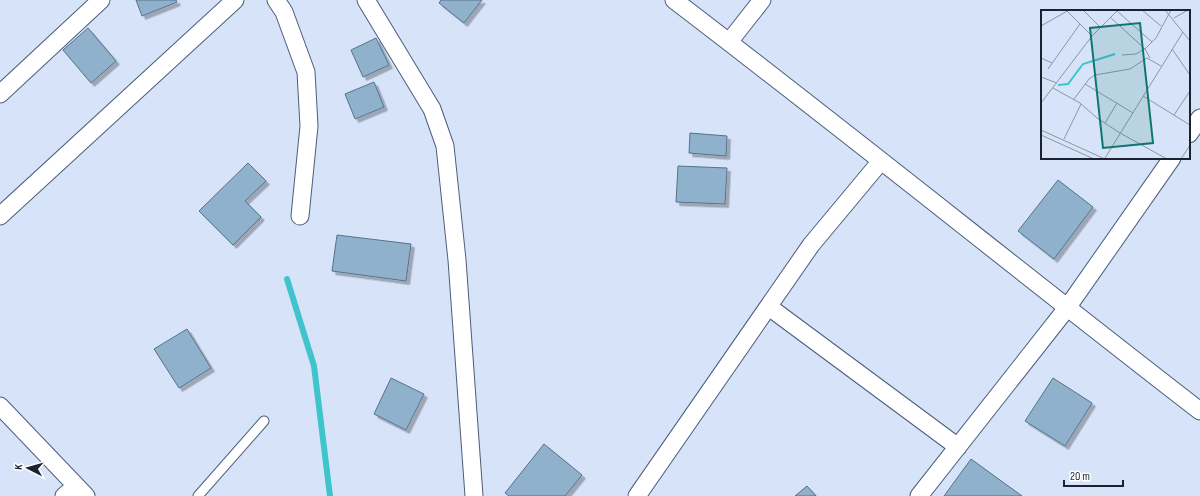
<svg xmlns="http://www.w3.org/2000/svg" width="1200" height="496" font-family="'Sofia Sans Condensed',sans-serif">
  <style>
    .lines { fill: none; stroke-linecap: round; stroke-linejoin: round }
    .stream { stroke: #3fc4cd; stroke-width: 6 }
    .building { fill: #8fb1cb; stroke: #54738c; filter: url(#shadow) }
    .lane-casing { stroke: #4d5e7c; stroke-width: 11 }
    .street-casing { stroke: #4d5e7c; stroke-width: 19 }
    .lane { stroke: #fff; stroke-width: 9 }
    .street { stroke: #fff; stroke-width: 17 }
    .inset-river { fill: none; stroke: #3fc4cd; stroke-width: 2 }
    .inset-road { fill: none; stroke: #8c96a8; stroke-width: 1 }
    .view { fill: #0f766e; fill-opacity: 0.15; stroke: #0f766e; stroke-width: 2 }
    .inset-edge { fill: none; stroke: #1c2330; stroke-width: 2 }
  </style>
  <defs>
    <filter id="shadow"><feDropShadow dx="3.5" dy="3.5" stdDeviation="0" flood-color="#0004"/></filter>
  </defs>
  <rect width="100%" height="100%" fill="#d7e3f8"/>
  <g class="lines">
    <path class="stream" d="M 287,279 L 314,366 L 330,496"/>
  </g>
  <path class="building" d="M 136,0 L 176,0 L 177,2 L 142,16 Z
    M 441,0 L 482,0 L 464,23 L 439,3 Z
    M 88,28 L 116,61 L 91,83 L 63,50 Z
    M 376,38 L 389,65 L 363,77 L 351,50 Z
    M 374,82 L 384,107 L 355,119 L 345,94 Z
    M 690,133 L 727,136 L 726,156 L 689,153 Z
    M 248,163 L 266,181 L 245,201 L 261,217 L 233,245 L 199,211 Z
    M 678,166 L 727,168 L 725,204 L 676,202 Z
    M 1058,180 L 1093,207 L 1054,259 L 1018,231 Z
    M 337,235 L 411,244 L 406,281 L 332,271 Z
    M 187,329 L 211,368 L 179,388 L 154,349 Z
    M 391,378 L 424,394 L 406,430 L 374,414 Z
    M 1053,378 L 1092,403 L 1065,446 L 1025,421 Z
    M 544,444 L 582,475 L 565,496 L 509,496 L 505,493 Z
    M 971,459 L 1022,496 L 944,496 Z
    M 807,486 L 816,496 L 795,496 Z"/>
  <g class="lines">
    <g class="lane-casing">
      <path id="lane" d="M 198,496 L 264,421"/>
    </g>
    <g class="street-casing">
      <path id="street" d="M 276,0 L 284,12 L 306,72 L 309,126 L 300,216
        M 366,0 L 432,109 L 445,146 L 457,260 L 474,496
        M 674,0 C 851,135 1024,275 1200,411
        M 729,42 L 762,0
        M 0,94 L 101,0
        M 1189,134 L 1200,118
        M 0,216 L 235,0
        M 769,307 L 958,447
        M 0,406 L 86,496
        M 64,496 L 76,486
        M 637,496 L 811,245 L 881,161
        M 919,496 L 1067,308 L 1172,158"/>
    </g>
    <use href="#lane" class="lane"/>
    <use href="#street" class="street"/>
  </g>
  <g transform="translate(1041 10)">
    <rect width="149" height="149" fill="#d7e3f8"/>
    <path class="inset-river" d="M 17,75 L 27,74 L 42,54 L 74,44"/>
    <path class="inset-road" d="M 25,0 L 51,26M 42,0 L 59,17M 101,0 L 120,16M 124,0 L 149,31M 76,1 L 111,32M 69,7 L 104,39 L 109,48M 133,8 L 147,0M 0,16 L 28,0M 131,39 L 149,65M 81,45 L 95,44 L 105,38 L 115,28 L 130,0M 0,48 L 11,53M 7,59 L 39,14M 0,67 L 16,73M 44,74 L 92,103M 12,78 L 39,93 L 56,108 L 79,123 L 126,149M 102,86 L 149,115M 33,89 L 48,69 L 54,65 L 89,59 L 106,48 L 120,56M 0,93 L 51,26 L 77,0M 133,105 L 149,81M 64,113 L 76,93M 0,120 L 64,149M 0,125 L 53,149M 23,129 L 40,94M 64,148 L 142,22M 140,149 L 149,135"/>
    <path class="view" d="M 99,13 L 112,133 L 62,138 L 49,18 Z"/>
    <rect width="149" height="149" class="inset-edge"/>
  </g>
  <g transform="translate(28 468) rotate(276)" stroke="#ffffff" stroke-width="3" paint-order="stroke">
  <path d="M0-3L7 15L0 10L-7 15Z" fill="#1c2330"/>
  <text y="-6" font-size="11" font-weight="bold" text-anchor="middle" fill="#1c2330">K</text>
  </g>
  <path d="M1064 480v6h59v-6" fill="none" stroke="#1c2330" stroke-width="2"/>
  <text x="1070" y="480" font-size="12" fill="#1c2330" stroke="#ffffff" stroke-width="3" paint-order="stroke">20 m</text>
</svg>
